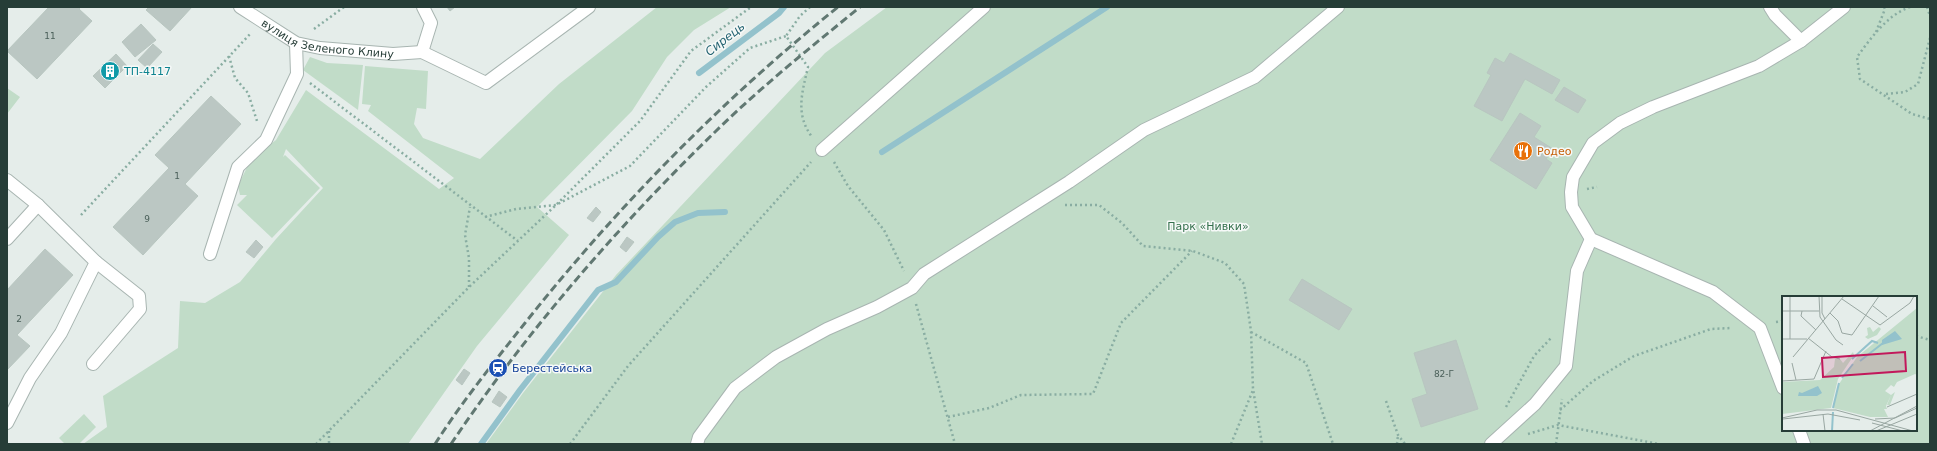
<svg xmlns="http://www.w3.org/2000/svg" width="1937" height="451" font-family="'DejaVu Sans',sans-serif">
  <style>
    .green { fill: #c1dcc8; fill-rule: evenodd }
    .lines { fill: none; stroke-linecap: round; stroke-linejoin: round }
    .stream { stroke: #93c2cc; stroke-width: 6 }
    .building { fill: #bbc7c3; stroke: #b8c6c0 }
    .minor-casing { stroke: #a8b5b1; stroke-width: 14 }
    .path { stroke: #89ada2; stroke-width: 2.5; stroke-dasharray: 2 3; stroke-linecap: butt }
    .minor { stroke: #fff; stroke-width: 12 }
    .rail { stroke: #617872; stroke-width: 3; stroke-dasharray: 8 4; stroke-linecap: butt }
    .labels { text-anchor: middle; stroke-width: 3; stroke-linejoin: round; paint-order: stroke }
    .number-label { font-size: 9px; fill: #4b605a }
    .street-label { font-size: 11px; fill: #263d37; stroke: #f6f9f8 }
    .culture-label { font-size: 11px; fill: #0d838f; stroke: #f6f9f8; text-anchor: start }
    .food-label { font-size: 11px; fill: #c56008; stroke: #f6f9f8; text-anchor: start }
    .park-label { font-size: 11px; fill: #34704c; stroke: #f6f9f8 }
    .transit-label { font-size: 11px; fill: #164399; stroke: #f6f9f8; text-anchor: start }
    .water-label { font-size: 12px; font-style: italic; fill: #266573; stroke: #f6f9f8 }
    .inset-river { fill: none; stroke: #93c2cc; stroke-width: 2 }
    .inset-road { fill: none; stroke: #99a7a2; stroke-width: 1 }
    .view { fill: #c2185b; fill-opacity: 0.15; stroke: #c2185b; stroke-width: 2 }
    .inset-edge { fill: none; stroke: #263d37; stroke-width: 2 }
  </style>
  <rect width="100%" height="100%" fill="#e5edea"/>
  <path class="green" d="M 657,7 L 731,7 L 694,30 L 667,57 L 632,111 L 537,207 L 569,235 L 477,346 L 408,444 L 83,444 L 107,427 L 103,396 L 178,348 L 180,301 L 205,303 L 240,282 L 276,239 L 323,188 L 286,149 L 283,157 L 285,155 L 320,188 L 272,238 L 237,205 L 247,195 L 240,195 L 238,186 L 251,159 L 276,140 L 306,90 L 439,189 L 454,178 L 368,111 L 371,105 L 362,104 L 365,66 L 428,71 L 426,109 L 417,108 L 414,124 L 423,138 L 480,159 L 559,84 Z
    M 887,7 L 1930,7 L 1930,444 L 486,444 L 523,393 L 616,275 L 825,53 ZM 1783,297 L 1916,297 L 1916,430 L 1783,430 Z
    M 310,57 L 327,63 L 363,65 L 358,110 L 303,70 Z
    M 7,88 L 20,97 L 7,114 Z
    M 84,414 L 96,427 L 79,444 L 65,444 L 59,438 Z"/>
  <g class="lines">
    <path class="stream" d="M 699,73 L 779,13 L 784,7
      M 882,152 L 1107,7
      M 481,444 L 520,390 L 598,290 L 616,282 L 658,237 L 675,222 L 698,213 L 725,212"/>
  </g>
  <path class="building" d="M 49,7 L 81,7 L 79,9 L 92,21 L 37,79 L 7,51 Z
    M 149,7 L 192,7 L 170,31 L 146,10 Z
    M 447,7 L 455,7 L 450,11 Z
    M 141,24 L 156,40 L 135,57 L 122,42 Z
    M 153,44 L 162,52 L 147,68 L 138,60 Z
    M 1510,53 L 1560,80 L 1552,94 L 1525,79 L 1502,121 L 1474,106 L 1491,75 L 1487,73 L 1495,58 L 1504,63 Z
    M 116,54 L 127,66 L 105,88 L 93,76 Z
    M 1564,87 L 1586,100 L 1578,113 L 1555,100 Z
    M 211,96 L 241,124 L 185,184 L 198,196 L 143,255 L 113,227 L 169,168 L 155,155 Z
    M 1520,113 L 1541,126 L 1534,137 L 1553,149 L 1546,159 L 1552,163 L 1536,189 L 1490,160 Z
    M 596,207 L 601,212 L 593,222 L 587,218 Z
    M 627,237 L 634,242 L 626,252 L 620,247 Z
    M 256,240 L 263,247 L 254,258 L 246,252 Z
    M 45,249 L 73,275 L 17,335 L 30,346 L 7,370 L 7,290 Z
    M 1302,279 L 1352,309 L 1339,330 L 1289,300 Z
    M 1456,340 L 1478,409 L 1421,427 L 1412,399 L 1427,394 L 1414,353 Z
    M 464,369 L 470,373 L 462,385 L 456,380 Z
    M 499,391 L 507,397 L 500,407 L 492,402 Z"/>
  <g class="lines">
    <g class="minor-casing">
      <g id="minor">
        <path id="s1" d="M 240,7 L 296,43 L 320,48 L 393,54 L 422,52"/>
        <path d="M 1770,7 L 1775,15 L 1801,41"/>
        <path d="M 422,52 L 486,83 L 589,7"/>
        <path d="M 422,52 L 431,23 L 423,7"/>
        <path d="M 822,150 L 984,7"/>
        <path d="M 7,180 L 38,205 L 96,262 L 61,333 L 30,378 L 7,423"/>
        <path d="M 7,239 L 38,205"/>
        <path d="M 210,254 L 238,167 L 266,140 L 297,74 L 296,43"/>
        <path d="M 93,364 L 140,309 L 139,296 L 96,262"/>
        <path d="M 1783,388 L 1760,328 L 1713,292 L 1591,239 L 1572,207 L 1571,192 L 1573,177 L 1593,143 L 1620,123 L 1653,107 L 1759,66 L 1801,41 L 1844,7"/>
        <path d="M 1799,430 L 1804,444"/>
        <path d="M 697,444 L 699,437 L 735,388 L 776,357 L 827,329 L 877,307 L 912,288 L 924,274 L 1069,182 L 1144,130 L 1255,77 L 1338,7"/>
        <path d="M 1491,444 L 1535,404 L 1566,366 L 1577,271 L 1591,239"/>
      </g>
    </g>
    <path class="path" d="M 810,7 L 800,16 L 786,36 L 808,67 C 802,93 795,114 812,137
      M 1910,7 C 1887,15 1871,38 1857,57 L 1860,79 L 1912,114 L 1930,119
      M 1927,7 L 1930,16
      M 314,29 L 344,7
      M 1876,32 L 1885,9 L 1884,7
      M 229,56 L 235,78 L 248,93 L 257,121
      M 310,83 L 518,241
      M 1886,94 L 1905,92 L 1918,84 L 1930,38
      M 834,162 L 848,186 L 884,230 L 904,271
      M 1587,189 L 1597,187
      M 1065,205 L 1099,205 L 1122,223 L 1143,246 L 1193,251 L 1225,263 L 1244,284 L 1251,331 L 1253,389 L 1262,444
      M 81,215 L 251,33
      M 485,217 L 516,209 L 556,205 L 630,166 L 706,87 L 750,48 L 786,36
      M 469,287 L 469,258 L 465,235 L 470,207
      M 916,304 L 955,444
      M 1776,322 L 1783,321
      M 1251,332 L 1306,363 L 1333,444
      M 1916,336 L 1930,340
      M 1386,401 L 1398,435 L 1405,444
      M 1506,407 L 1534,356 L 1552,337
      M 1560,410 L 1593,381 L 1634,356 L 1711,329 L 1732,328
      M 948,417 L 989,408 L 1021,395 L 1093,394 L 1121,323 L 1192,251
      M 329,431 L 329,444
      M 1528,434 L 1558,425 L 1659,444
      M 316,444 L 469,287 L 556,205 L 640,121 L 691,51 L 751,7
      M 570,444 L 628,366 L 811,162
      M 1231,444 L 1253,390
      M 1397,444 L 1398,435
      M 1556,444 L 1562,399"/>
    <use href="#minor" class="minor"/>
    <path class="rail" d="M 435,444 C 462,402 494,362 525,323 C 618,206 722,100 838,7
      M 451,444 C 527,331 618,226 716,131 C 761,87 811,47 860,7"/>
  </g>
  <defs>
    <g id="building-disc" transform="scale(1)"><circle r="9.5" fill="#0f9aa8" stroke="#f6f9f8"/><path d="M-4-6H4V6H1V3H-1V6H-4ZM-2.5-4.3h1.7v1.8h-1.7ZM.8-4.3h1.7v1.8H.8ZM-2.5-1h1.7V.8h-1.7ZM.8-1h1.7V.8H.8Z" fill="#fff"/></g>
    <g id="restaurant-disc" transform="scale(1)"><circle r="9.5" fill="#e8710a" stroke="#f6f9f8"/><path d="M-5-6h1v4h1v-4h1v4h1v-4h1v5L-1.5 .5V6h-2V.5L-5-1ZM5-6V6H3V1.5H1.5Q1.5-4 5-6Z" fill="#fff"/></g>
    <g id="station-disc" transform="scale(1)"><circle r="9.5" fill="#1a4fb4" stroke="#f6f9f8"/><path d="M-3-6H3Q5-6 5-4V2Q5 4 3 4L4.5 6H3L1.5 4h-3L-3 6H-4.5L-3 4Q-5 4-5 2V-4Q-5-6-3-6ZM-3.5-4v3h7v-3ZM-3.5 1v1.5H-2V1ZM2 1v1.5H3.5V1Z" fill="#fff"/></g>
  </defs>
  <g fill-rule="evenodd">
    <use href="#building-disc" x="110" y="71"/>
    <use href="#restaurant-disc" x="1523" y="151"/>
    <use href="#station-disc" x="498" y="368"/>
  </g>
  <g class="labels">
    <g class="number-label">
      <text x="50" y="39">11</text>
      <text x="177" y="179">1</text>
      <text x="147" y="222">9</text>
      <text x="19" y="322">2</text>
      <text x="1444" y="377">82-Г</text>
    </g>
    <g class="street-label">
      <text dy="4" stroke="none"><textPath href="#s1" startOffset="96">вулиця Зеленого Клину</textPath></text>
    </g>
    <g class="culture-label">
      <text x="124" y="75">ТП-4117</text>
    </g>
    <g class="food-label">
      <text x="1537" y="155">Родео</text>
    </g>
    <g class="park-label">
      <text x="1208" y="230">Парк «Нивки»</text>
    </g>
    <g class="transit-label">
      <text x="512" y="372">Берестейська</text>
    </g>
    <g class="water-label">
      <text transform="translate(725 39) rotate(-38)" y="4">Сирець</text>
    </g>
  </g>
  <g transform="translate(1782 296)">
    <rect width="135" height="135" fill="#e5edea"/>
    <path d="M 135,12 L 135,79 L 133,78 L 115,86 L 112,91 L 109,89 L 103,95 L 109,99 L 113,96 L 108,109 L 105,109 L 109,99 L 104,110 L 105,113 L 102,113 L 106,121 L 88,121 L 51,112 L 57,88 L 75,61 ZM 88,31 L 91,36 L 97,31 L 99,33 L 95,39 L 86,43 L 83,41 L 86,39 L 85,32 ZM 71,56 L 72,59 L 56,83 L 49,112 L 0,118 L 0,86 L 38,84 L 52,71 L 53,63 L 58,63 L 61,67 Z" fill="#c1dcc8"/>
    <path d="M 113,35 L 120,43 L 100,49 L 100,44 ZM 36,90 L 40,97 L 35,100 L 16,100 L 17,96 L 20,97 Z" fill="#93c2cc"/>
    <path class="inset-river" d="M 70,63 L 90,45 L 96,47M 78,65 L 101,47M 60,82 L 71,68M 51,112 L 57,87M 50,135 L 51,116"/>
    <path class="inset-road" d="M 8,0 L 8,43M 37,0 L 38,21 L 54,44 L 61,49M 40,0 L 40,17 L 43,23M 60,3 L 98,29 L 128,7 L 132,0M 91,10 L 105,21M 0,15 L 37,15M 20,15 L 19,20 L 34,34M 48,17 L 56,25 L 60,37 L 70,39 L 97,0M 26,42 L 50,61 L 58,63M 0,43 L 25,43M 11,61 L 62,0M 10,67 L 14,84M 0,85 L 32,83 L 44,55M 105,111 L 135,98M 41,118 L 43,135M 0,122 L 35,114 L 54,114 L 131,135M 1,123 L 46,118 L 78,124M 93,123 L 113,122 L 135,112M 90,127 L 121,135M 88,135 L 135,110M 94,135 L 135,118"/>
    <path class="view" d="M 123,56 L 124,75 L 41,81 L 40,62 Z"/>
    <rect width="135" height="135" class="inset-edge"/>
  </g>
  <rect width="1937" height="451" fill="none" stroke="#263d37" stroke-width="16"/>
</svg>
